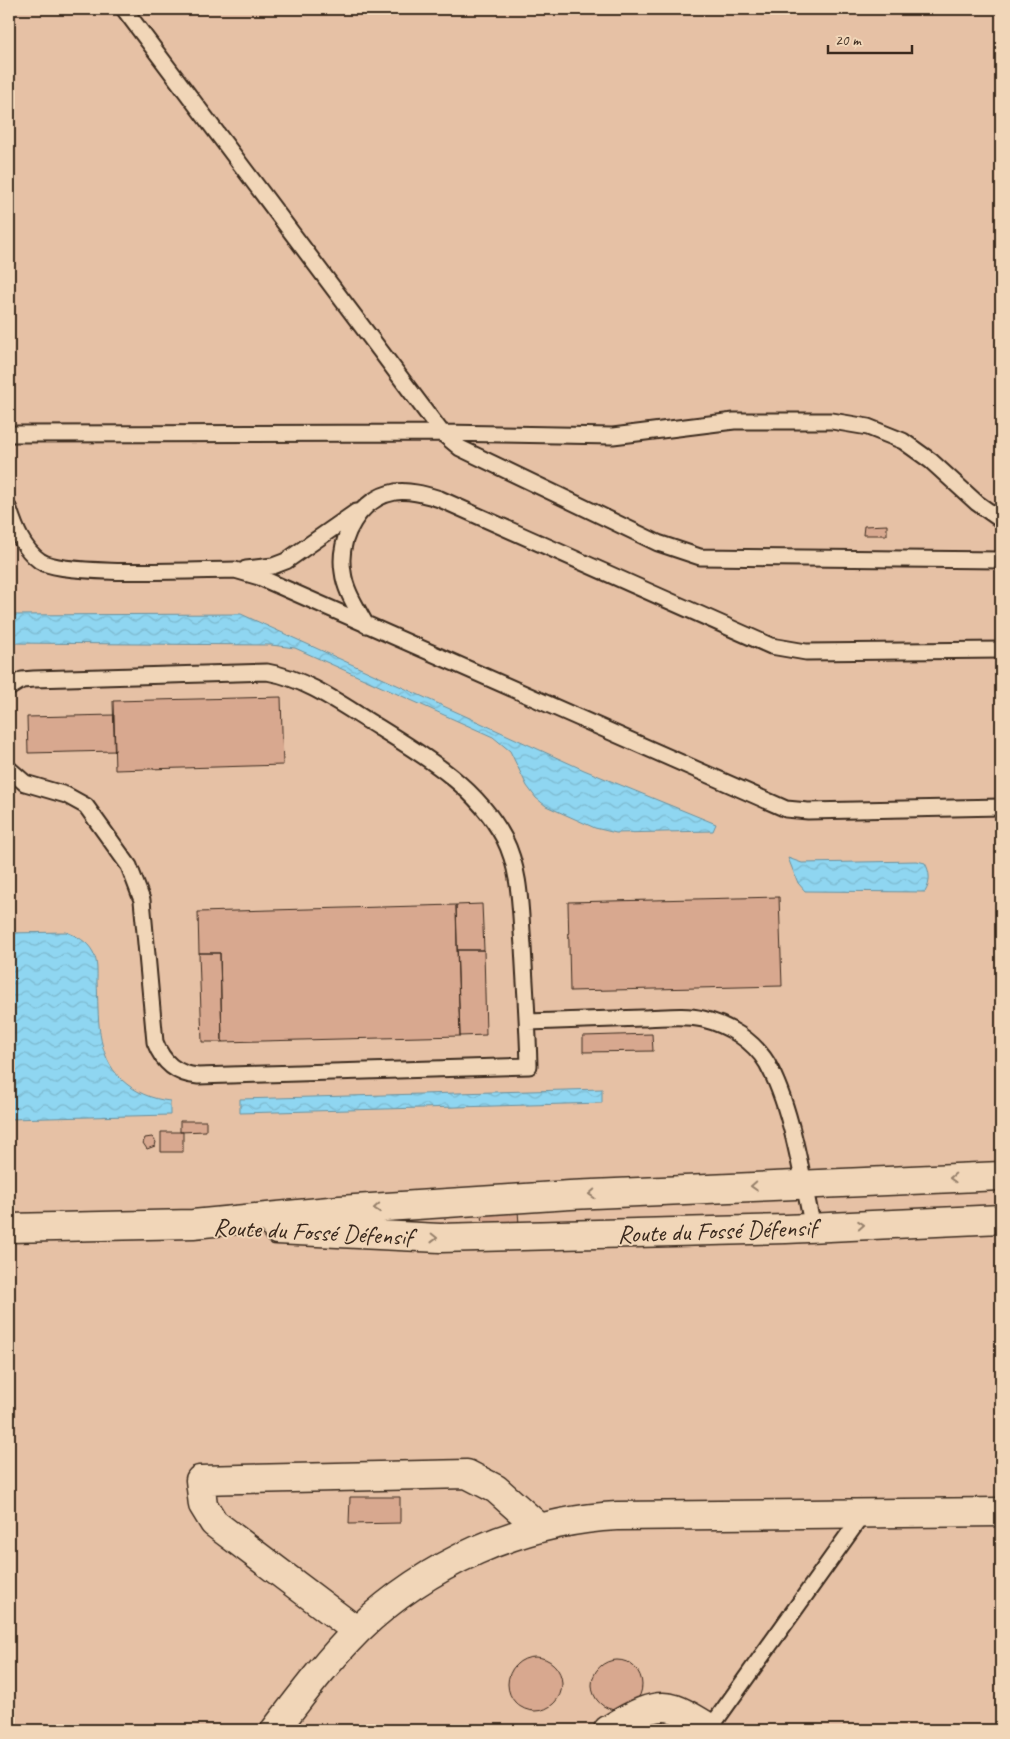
<svg xmlns="http://www.w3.org/2000/svg" width="1010" height="1739" font-family="Caveat,sans-serif">
  <style>
    .built { fill: #e6c1a5 }
    .water { fill: url(#water-waves); stroke: #6d919d }
    .building { fill: #d8a88f; stroke: #3b2a1e }
    .lines { fill: none; stroke-linecap: round; stroke-linejoin: round }
    .service-casing { stroke: #3b2a1e; stroke-width: 19 }
    .minor-casing { stroke: #3b2a1e; stroke-width: 31 }
    .service { stroke: #f1d6b8; stroke-width: 15 }
    .minor { stroke: #f1d6b8; stroke-width: 28 }
    .oneway { stroke: #96806b }
    .labels { text-anchor: middle; stroke-width: 4; stroke-linejoin: round; paint-order: stroke }
    .street-label { font-size: 25px; fill: #3b2a1e; stroke: #f1d6b8 }
  </style>
  <defs>
    <pattern id="water-waves" width="16" height="10" patternUnits="userSpaceOnUse" patternTransform="scale(1.25)"><rect width="16" height="10" fill="#8fd6f1"/><path d="M0 5q4-4 8 0t8 0" fill="none" stroke="#7cb8ce"/></pattern>
  </defs>
  <rect width="100%" height="100%" fill="#f0d0b2"/>
  <filter id="ink" filterUnits="userSpaceOnUse"><feTurbulence type="fractalNoise" baseFrequency=".02" numOctaves="2"/><feDisplacementMap in="SourceGraphic" scale="10" xChannelSelector="R" yChannelSelector="G"/><feConvolveMatrix kernelMatrix="1 2 1 2 8 2 1 2 1" color-interpolation-filters="sRGB"/></filter>
  <g filter="url(#ink)">
    <path class="built" d="M 9,9 L 1001,9 L 1001,1730 L 9,1730 Z"/>
    <path class="water" d="M 241,614 L 584,770 L 716,824 L 713,831 L 616,833 L 595,828 L 546,806 L 536,798 L 527,786 L 510,751 L 493,737 L 295,648 L 271,645 L 9,643 L 9,615 Z
      M 788,858 L 802,863 L 917,861 L 925,863 C 930,872 931,882 925,892 L 805,891 L 798,883 Z
      M 66,932 C 77,936 87,941 93,952 C 98,962 97,972 97,982 C 99,1016 95,1054 122,1080 C 135,1092 151,1099 170,1101 L 170,1115 L 9,1119 L 9,933 Z
      M 602,1089 L 602,1103 L 240,1113 L 240,1099 Z"/>
    <path class="building" d="M 887,525 L 887,535 L 863,535 L 864,526 Z
      M 281,697 L 283,765 L 115,770 L 113,701 Z
      M 114,715 L 115,751 L 28,753 L 27,717 Z
      M 779,897 L 782,986 L 570,991 L 568,902 Z
      M 482,904 L 484,950 L 457,950 L 456,905 Z
      M 456,905 L 460,1036 L 222,1042 L 220,953 L 199,953 L 198,912 Z
      M 457,950 L 484,950 L 486,1035 L 460,1036 Z
      M 199,953 L 220,953 L 222,1042 L 202,1042 Z
      M 652,1034 L 653,1051 L 583,1052 L 583,1036 Z
      M 180,1121 L 206,1121 L 206,1131 L 180,1132 Z
      M 161,1132 L 183,1132 L 183,1152 L 161,1152 Z
      M 152,1137 L 156,1142 L 155,1146 L 147,1149 L 143,1143 L 145,1138 Z
      M 518,1211 L 519,1224 L 483,1226 L 482,1214 Z
      M 350,1497 L 400,1497 L 400,1523 L 349,1524 Z
      M508 1684a27 27 0 1 1 54 0a27 27 0 1 1-54 0Z
      M592 1685a25 25 0 1 1 50 0a25 25 0 1 1-50 0Z"/>
    <g class="lines">
      <g class="service-casing">
        <path id="service" d="M 124,9 L 442,433 L 460,448 L 658,543 L 700,557 L 1001,560
          M 9,434 L 442,433 L 613,436 L 734,421 L 832,421 L 868,427 L 903,441 L 931,461 L 977,503 L 1001,520
          M 9,509 C 15,528 23,549 40,561 C 64,577 200,570 235,570 L 259,577 L 786,809 L 808,811 L 1001,807
          M 246,569 L 273,566 L 286,561 L 356,512
          M 366,625 C 357,608 345,591 343,572 C 337,538 360,498 395,492 C 410,490 426,495 440,499 L 771,646 L 806,652 L 1001,650
          M 9,688 L 22,680 L 34,679 L 267,672 C 308,679 343,706 378,727 C 426,757 476,786 504,838 C 521,871 520,909 523,946 C 525,986 528,1026 529,1066 L 198,1076 C 176,1074 163,1063 155,1042 L 142,900 L 129,866 L 86,806 L 66,795 L 25,783 L 9,769
          M 528,1022 C 566,1021 604,1019 642,1018 C 661,1018 683,1014 703,1019 C 728,1025 753,1040 767,1063 C 792,1107 802,1178 813,1228
          M 709,1730 L 863,1514"/>
      </g>
      <g class="minor-casing">
        <path id="minor" d="M 9,1228 L 193,1224 L 340,1210 L 570,1195 L 1001,1176
          M 277,1230 L 440,1238 L 786,1229 L 1001,1219
          M 357,1631 L 214,1523 L 203,1505 L 200,1480 L 467,1474 L 496,1489 L 540,1528
          M 275,1730 C 301,1696 327,1661 358,1630 C 426,1564 521,1521 617,1516 L 1001,1512
          M 608,1730 C 626,1719 653,1701 675,1709 C 687,1713 699,1722 710,1728"/>
      </g>
      <use href="#service" class="service"/>
      <use href="#minor" class="minor"/>
    </g>
    <defs><path id="oneway-chevron" d="M-2-3.5L2.5 0L-2 3.5" fill="none" stroke-width="1.6" stroke-linecap="round" stroke-linejoin="round" transform="scale(1.25)"/></defs>
    <g class="oneway">
      <use href="#oneway-chevron" transform="translate(953 1178) rotate(178)"/>
      <use href="#oneway-chevron" transform="translate(754 1186) rotate(177)"/>
      <use href="#oneway-chevron" transform="translate(592 1194) rotate(177)"/>
      <use href="#oneway-chevron" transform="translate(377 1208) rotate(176)"/>
      <use href="#oneway-chevron" transform="translate(861 1225) rotate(-4)"/>
      <use href="#oneway-chevron" transform="translate(434 1238) rotate(1)"/>
    </g>
  </g>
  <g class="labels">
    <g class="street-label">
      <text transform="translate(717 1230) rotate(-2)" y="9">Route du Fossé Défensif</text>
      <text transform="translate(313 1231) rotate(3)" y="9">Route du Fossé Défensif</text>
    </g>
  </g>
  <rect width="1010" height="1739" fill="none" stroke="#f1d6b8" stroke-width="30"/>
  <rect x="15" y="15" width="980" height="1709" fill="none" stroke="#3b2a1e" stroke-width="2" filter="url(#ink)"/>
  <path d="M828 45v8h84v-8" fill="none" stroke="#3b2a1e" stroke-width="2.5"/>
  <text x="835" y="45" font-size="15" fill="#3b2a1e" stroke="#f1d6b8" stroke-width="4" paint-order="stroke">20 m</text>
</svg>
